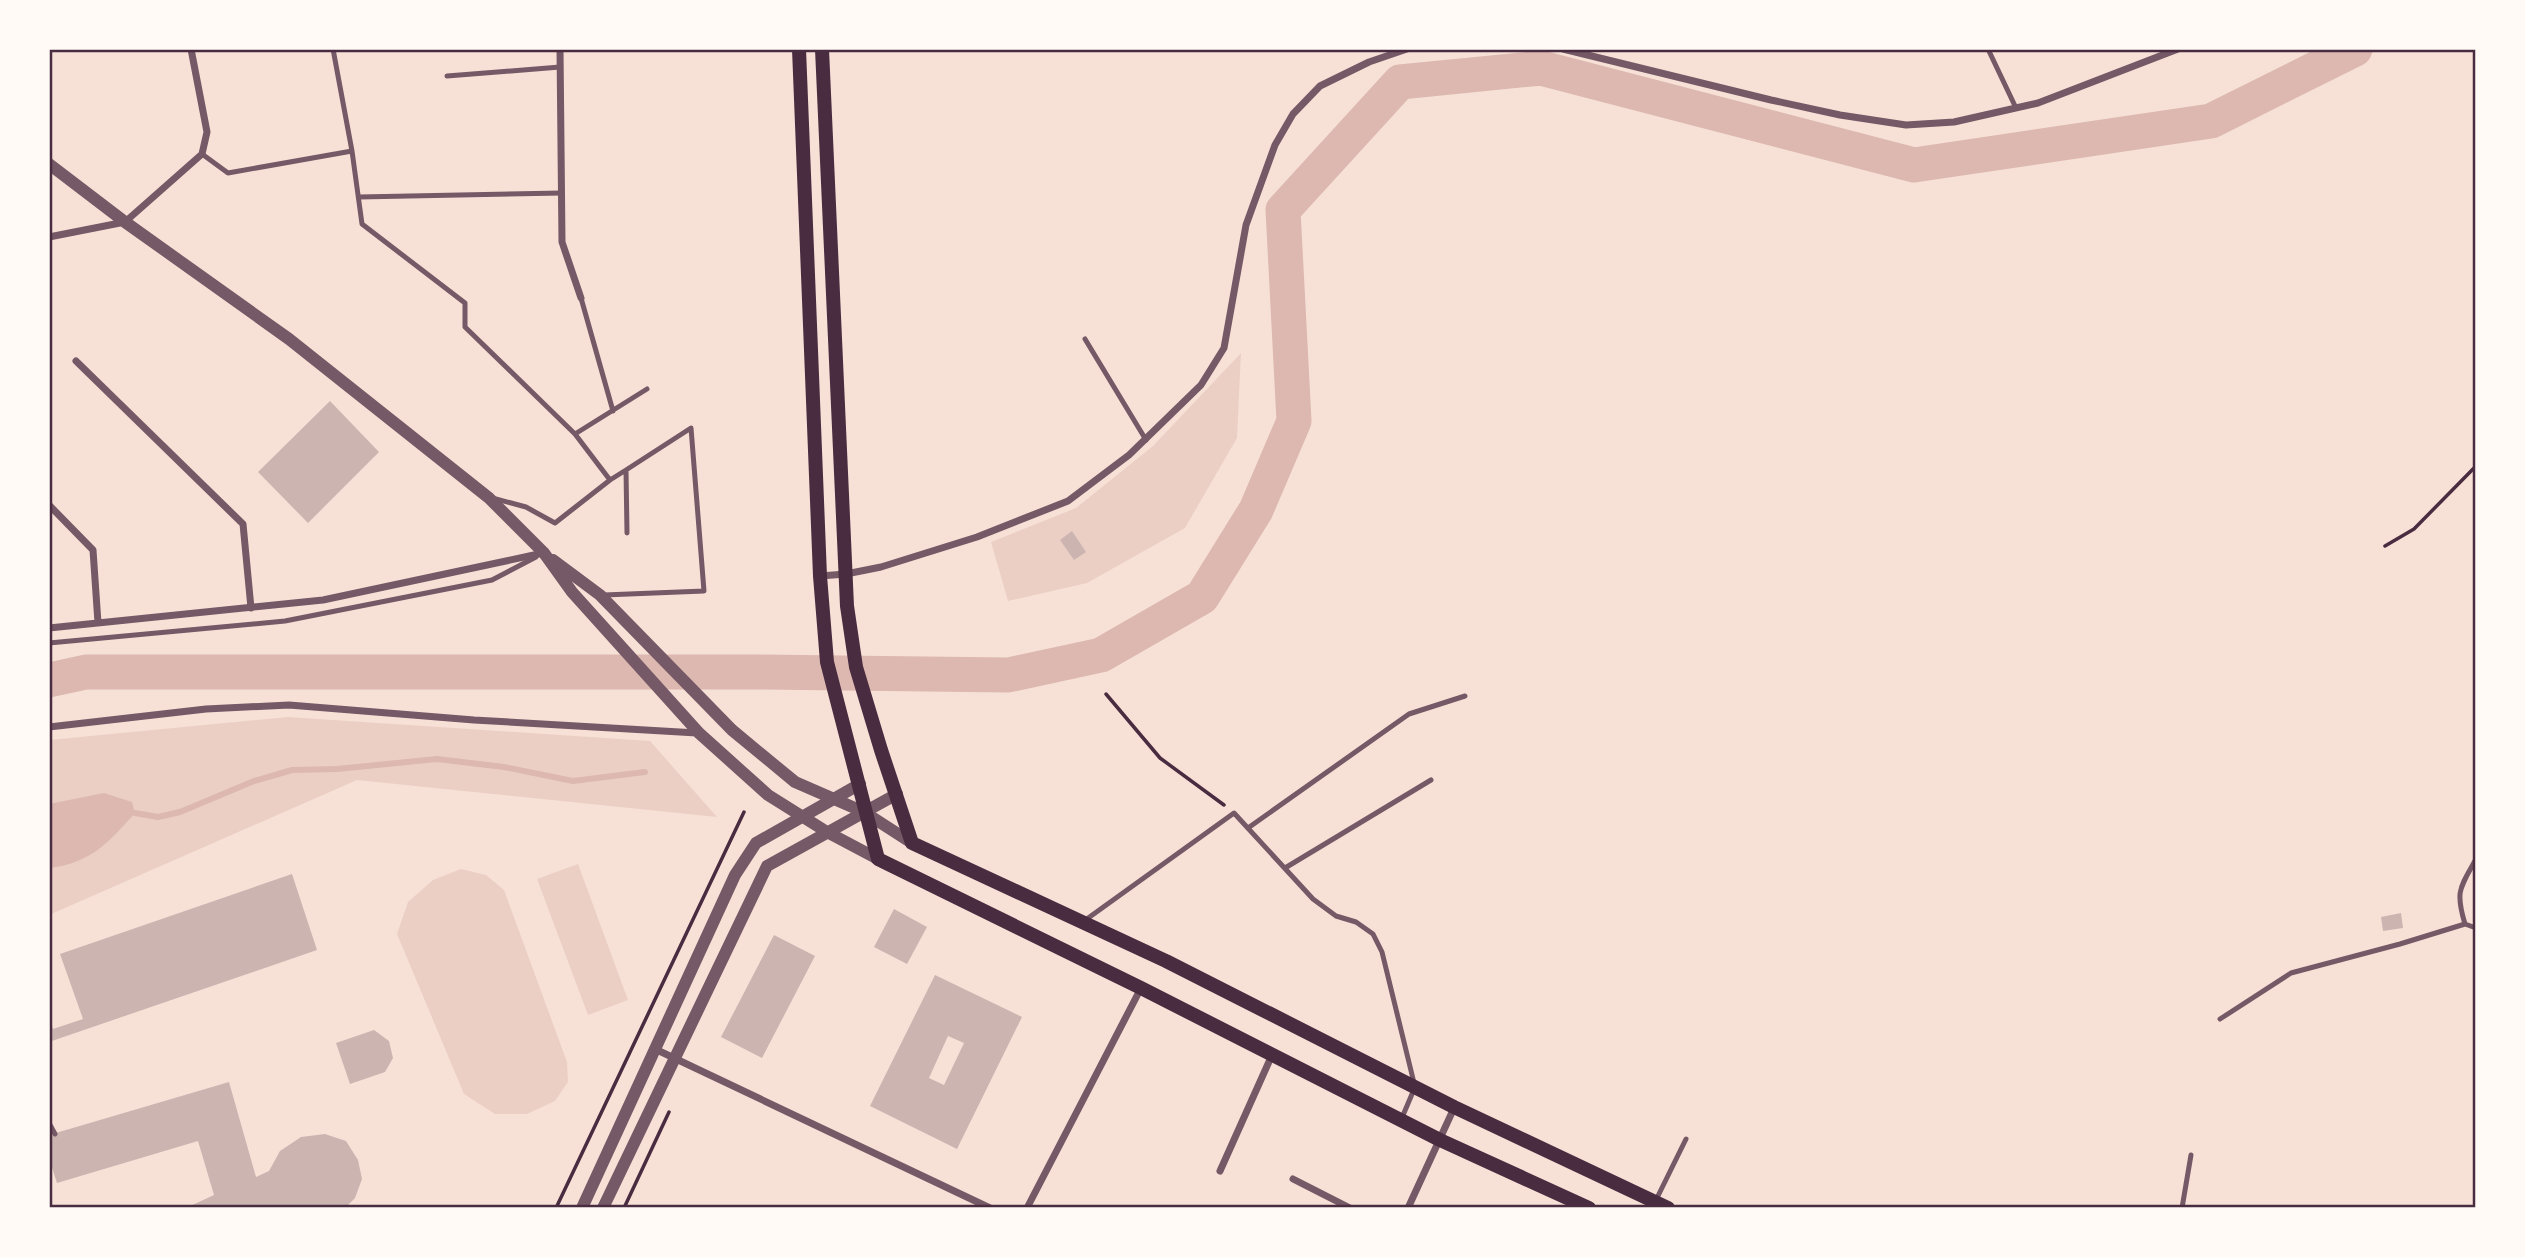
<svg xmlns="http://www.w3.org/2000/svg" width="2525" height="1257" font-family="Spectral,serif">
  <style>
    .green { fill: #ebcfc5 }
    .water { fill: #dcb8b0 }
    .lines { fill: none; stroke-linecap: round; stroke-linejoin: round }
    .stream { stroke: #dcb8b0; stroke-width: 6 }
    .river { stroke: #dcb8b0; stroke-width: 35 }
    .building { fill: #ccb4b1; fill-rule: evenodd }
    .path { stroke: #4a2c40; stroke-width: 3.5 }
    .service { stroke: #755966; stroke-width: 5 }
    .minor { stroke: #755966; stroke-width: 7 }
    .tertiary { stroke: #755966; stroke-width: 12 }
    .secondary { stroke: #4a2c40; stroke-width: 14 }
    .neatline { fill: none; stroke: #4a2c40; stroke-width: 2.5 }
  </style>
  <rect width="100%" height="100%" fill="#f7e1d7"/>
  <path class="green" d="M 1241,353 L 1237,438 L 1185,528 L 1087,583 L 1008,601 L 991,542 L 1076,508 L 1153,446 Z
    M 288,717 L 650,741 L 717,817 L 357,780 L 49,915 L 49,740 Z
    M 578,864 L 628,1000 L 588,1015 L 537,879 Z
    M 461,869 L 486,875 L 504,890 L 567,1062 L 568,1082 L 555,1101 L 527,1114 L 495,1114 L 464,1094 L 397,934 L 408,902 L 433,880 Z"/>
  <path class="water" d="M 104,793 L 132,802 L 135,813 C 108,843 91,863 49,868 L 49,804 Z"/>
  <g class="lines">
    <path class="stream" d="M 135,813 L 158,817 L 180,812 L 254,781 L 292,770 L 337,769 L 437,759 L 504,767 L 573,781 L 645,772"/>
    <path class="river" d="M 49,680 L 86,672 L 757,672 L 1008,675 L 1101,655 L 1202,597 L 1256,510 L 1294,421 L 1283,210 L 1400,82 L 1541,68 L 1914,165 L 2211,121 L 2355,49"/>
  </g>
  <path class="building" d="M 330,401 L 379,452 L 308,523 L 258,472 Z
    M 1072,531 L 1086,552 L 1074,560 L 1060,540 Z
    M 292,874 L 317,950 L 49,1042 L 49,1016 L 53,1029 L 83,1019 L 60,954 Z
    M 894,909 L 927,927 L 907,964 L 874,947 Z
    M 2401,913 L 2403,928 L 2383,931 L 2381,917 Z
    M 774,935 L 815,956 L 762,1058 L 721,1037 Z
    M 935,975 L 1022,1017 L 957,1149 L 870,1106 ZM 948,1036 L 964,1043 L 944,1085 L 929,1078 Z
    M 374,1030 L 389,1041 L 393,1058 L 385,1072 L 350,1084 L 336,1043 Z
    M 229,1082 L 256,1177 L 269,1171 L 280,1151 L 301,1137 L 325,1134 L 346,1141 L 358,1160 L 362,1179 L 355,1198 L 345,1208 L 186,1208 L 214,1195 L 198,1141 L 57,1183 L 49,1158 L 49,1135 Z"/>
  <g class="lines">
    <path class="path" d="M 2385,546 L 2414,529 L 2476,466
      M 1106,694 L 1160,758 L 1224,805
      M 556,1208 L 744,812
      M 624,1208 L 669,1112"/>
    <path class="service" d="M 333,49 L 352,151 L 362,224 L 465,303 L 465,327 L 575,434 L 610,480 L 555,523 L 526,507 L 496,499
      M 1988,49 L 2016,108
      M 447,76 L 560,67
      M 202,154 L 228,173 L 352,151
      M 359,197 L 562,193
      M 581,298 L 613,411
      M 1085,339 L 1146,440
      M 575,434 L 647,389
      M 610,480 L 626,470 L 627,533
      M 604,595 L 704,591 L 691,428 L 626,470
      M 49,643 L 285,621 L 492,580 L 536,557
      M 1248,828 L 1409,714 L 1465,696
      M 1285,868 L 1431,780
      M 1084,921 L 1234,813 L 1313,899 L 1336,916 L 1356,922 L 1373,934 L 1382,952 L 1415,1087 L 1401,1120
      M 2465,924 C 2455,891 2460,888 2476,859
      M 2220,1019 L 2291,973 L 2400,944 L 2465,924 L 2476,928
      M 49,1123 L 55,1134
      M 1655,1202 L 1686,1139
      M 2182,1208 L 2191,1155"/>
    <path class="minor" d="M 560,49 L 562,242 L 581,298
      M 1563,49 L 1771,100 L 1840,115 L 1906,125 L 1954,122 L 2038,103 L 2178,49
      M 49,237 L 125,222 L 202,154 L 207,132 L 191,49
      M 76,361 L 243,524 L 251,608
      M 49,505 L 93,550 L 98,623
      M 820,576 L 846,574 L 881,567 L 977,537 L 1068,501 L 1129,455 L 1201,385 L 1224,348 L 1246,225 L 1275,145 L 1293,114 L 1320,86 L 1369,62 L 1407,49
      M 49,628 L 323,600 L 543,553
      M 49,727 L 206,709 L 289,705 L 474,720 L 697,733
      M 655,1049 L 990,1208
      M 1220,1171 L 1272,1055
      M 1293,1179 L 1350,1208
      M 1027,1208 L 1141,988
      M 1408,1208 L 1454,1108"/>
    <path class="tertiary" d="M 49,164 L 125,222 L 289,339 L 489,498 L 544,553 L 572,592 L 699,733 L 768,795 L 827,832 L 878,859
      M 553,560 L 600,595 L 732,730 L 795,782 L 864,812 L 912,843
      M 582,1208 L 735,875 L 756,843 L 860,784
      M 603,1208 L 767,866 L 897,794"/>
    <path class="secondary" d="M 799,49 L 820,576 L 827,662 L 878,859 L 1141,988 L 1440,1140 L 1589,1208
      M 822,49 L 847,606 L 856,667 L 881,750 L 912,843 L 1166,961 L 1454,1107 L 1668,1208"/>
  </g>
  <rect width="2525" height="1257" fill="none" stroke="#fffaf5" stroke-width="102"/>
  <rect x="51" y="51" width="2423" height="1155" class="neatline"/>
</svg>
